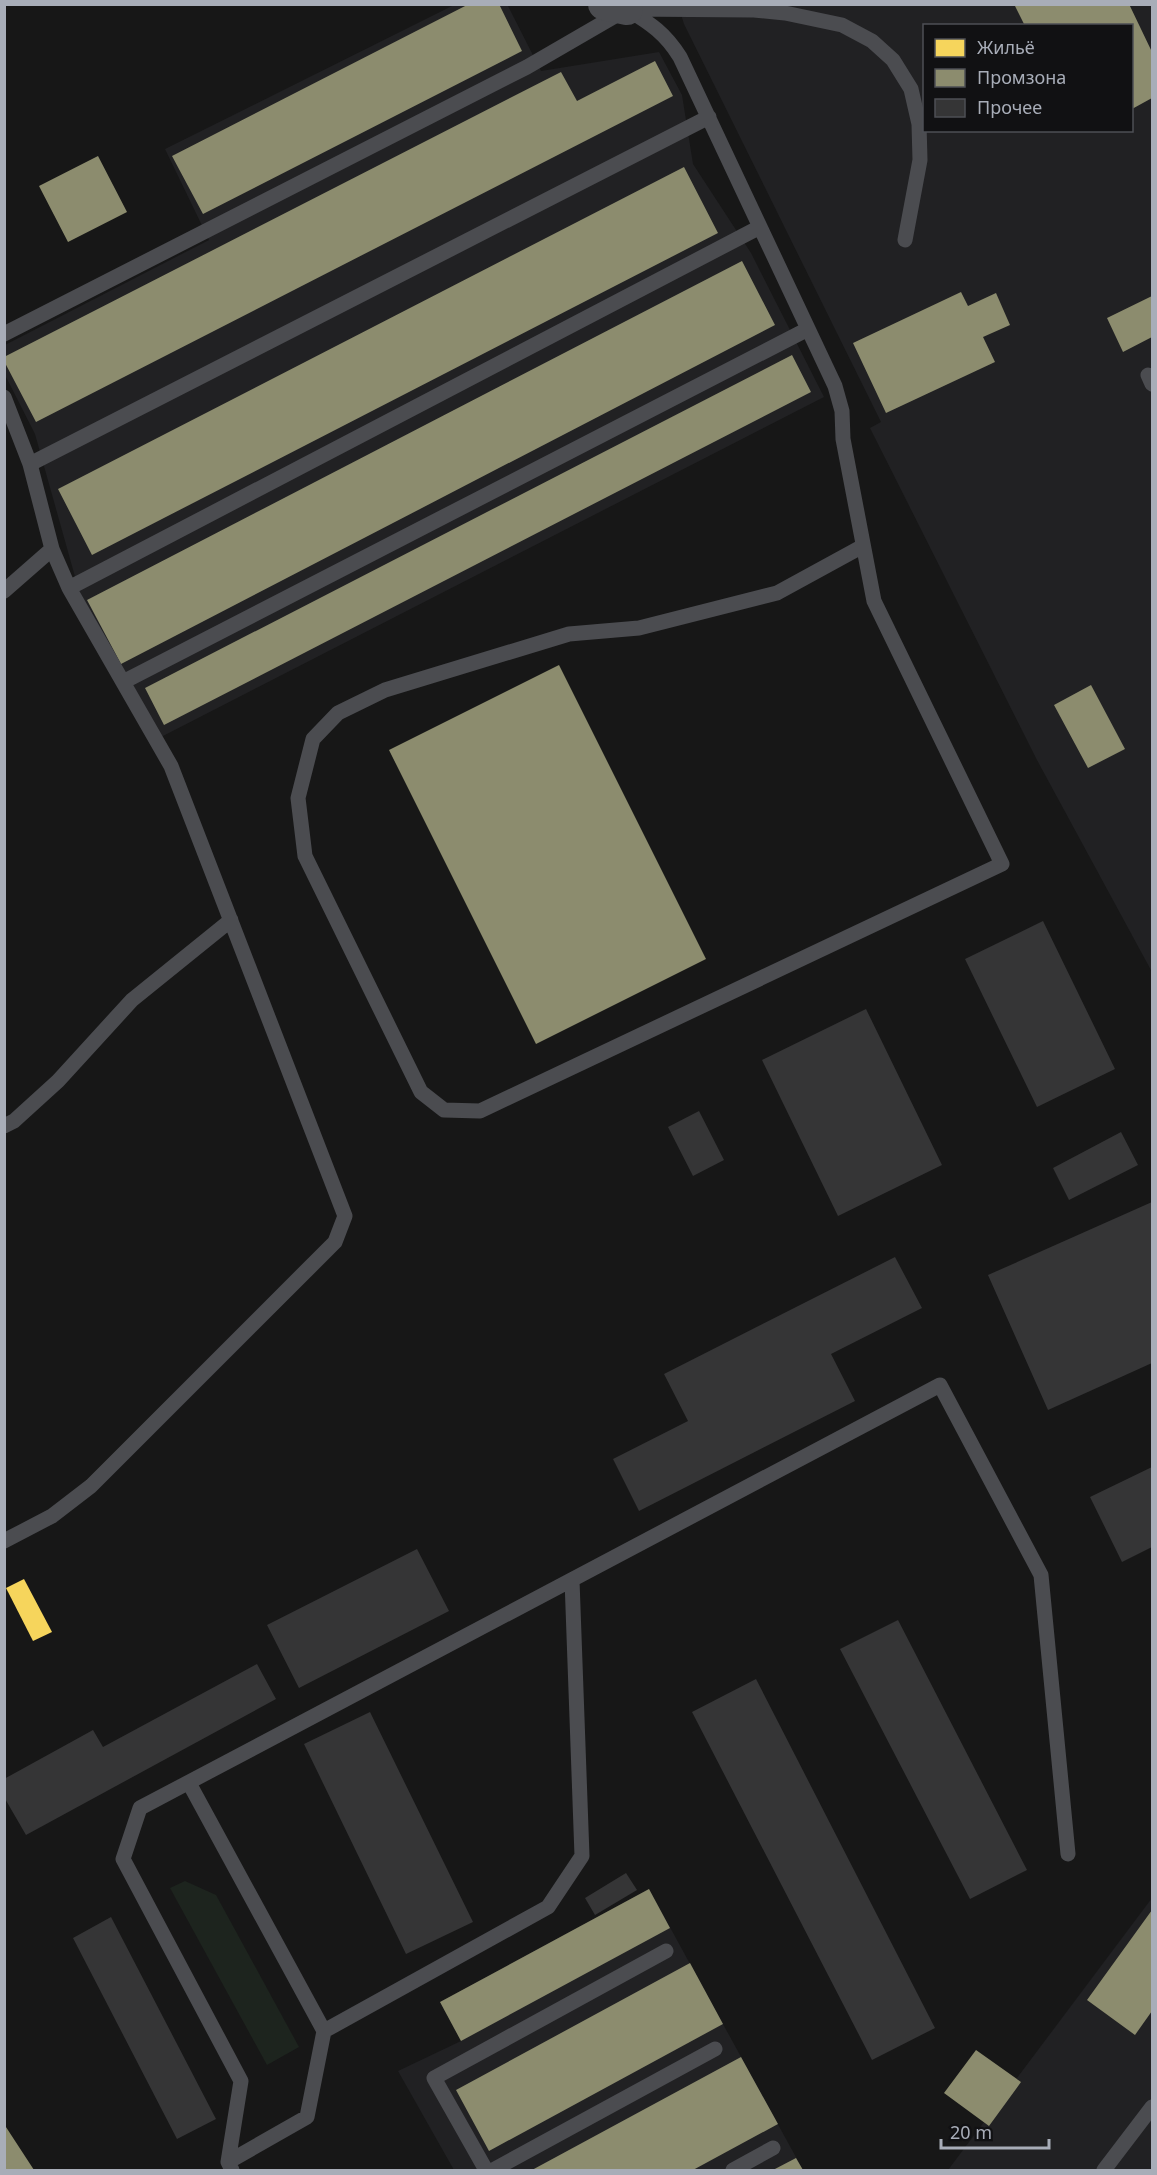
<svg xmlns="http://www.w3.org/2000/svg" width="1157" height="2175" font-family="'Noto Sans',sans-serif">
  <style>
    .built { fill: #212123; fill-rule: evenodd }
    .green { fill: #1d241e }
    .homes { fill: #f6d55c }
    .industry { fill: #8c8c6e }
    .building { fill: #353536 }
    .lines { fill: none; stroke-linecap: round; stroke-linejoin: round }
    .lane { stroke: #4b4c50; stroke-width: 15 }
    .street { stroke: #4b4c50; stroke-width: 32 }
  </style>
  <rect width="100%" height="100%" fill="#171717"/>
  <path class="built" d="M 507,4 L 541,71 L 659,52 L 682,95 L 693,164 L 751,253 L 824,397 L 161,737 L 81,598 L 35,434 L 5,375 L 5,345 L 209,240 L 165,149 L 454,5 Z
    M 678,5 L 1152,5 L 1152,972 L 1037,760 L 870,428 L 881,422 L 684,24 ZM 924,26 L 1132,26 L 1132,130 L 924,130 Z
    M 649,1889 L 803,2170 L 454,2170 L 398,2071 L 461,2041 L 440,2002 Z
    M 1152,1898 L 1152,2170 L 948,2170 Z"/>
  <path class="green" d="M 185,1881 L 216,1895 L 299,2047 L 267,2065 L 170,1888 Z"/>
  <path class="homes" d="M 24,1579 L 52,1632 L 33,1641 L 6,1588 Z"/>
  <path class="industry" d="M 469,4 L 499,4 L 522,51 L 203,214 L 172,156 Z
    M 1014,4 L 1129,4 L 1152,52 L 1152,98 L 1132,109 L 1132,26 L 1025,26 Z
    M 655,61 L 673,96 L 36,422 L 4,361 L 4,357 L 561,72 L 577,101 Z
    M 98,156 L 127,212 L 68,242 L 39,186 Z
    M 684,167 L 718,233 L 92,555 L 58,489 Z
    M 742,261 L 775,325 L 121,664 L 87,600 Z
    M 961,292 L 968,306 L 996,293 L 1010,325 L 983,337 L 995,362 L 886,413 L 853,343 Z
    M 1152,296 L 1152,337 L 1123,352 L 1107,318 Z
    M 792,355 L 811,392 L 164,725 L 145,688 Z
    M 559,665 L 706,959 L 536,1044 L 389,750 Z
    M 1091,685 L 1125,749 L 1088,768 L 1054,705 Z
    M 649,1889 L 670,1928 L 461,2041 L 440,2002 Z
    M 1152,1910 L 1152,2011 L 1135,2035 L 1087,2000 Z
    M 690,1963 L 723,2024 L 489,2151 L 456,2090 Z
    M 976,2050 L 1021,2082 L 989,2126 L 944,2093 Z
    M 741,2057 L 778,2124 L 693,2170 L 532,2170 Z
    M 4,2124 L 34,2170 L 4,2170 Z
    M 796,2158 L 803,2170 L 773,2170 Z"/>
  <path class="building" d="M 1043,921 L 1115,1069 L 1037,1107 L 965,959 Z
    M 866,1009 L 942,1165 L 838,1216 L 762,1060 Z
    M 699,1111 L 724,1160 L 693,1176 L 668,1127 Z
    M 1121,1132 L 1138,1165 L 1069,1200 L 1053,1168 Z
    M 1152,1202 L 1152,1363 L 1048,1410 L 988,1275 Z
    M 895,1257 L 922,1308 L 831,1354 L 855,1401 L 639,1511 L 613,1459 L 688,1421 L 664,1374 Z
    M 1152,1467 L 1152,1547 L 1122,1562 L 1090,1497 Z
    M 417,1549 L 449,1611 L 299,1688 L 267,1625 Z
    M 898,1620 L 1027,1870 L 970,1899 L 840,1649 Z
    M 257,1664 L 276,1699 L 26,1835 L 4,1797 L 4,1779 L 93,1730 L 103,1747 Z
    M 756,1679 L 935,2028 L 872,2060 L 692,1712 Z
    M 370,1712 L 473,1922 L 406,1954 L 304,1744 Z
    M 626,1873 L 637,1890 L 595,1915 L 585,1898 Z
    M 111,1917 L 216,2119 L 177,2139 L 73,1938 Z"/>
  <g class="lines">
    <path class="lane" d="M 627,9 C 651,24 665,33 680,57 L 835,386 L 842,411 L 843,439 L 874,601 L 1002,864 L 480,1111 L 444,1110 L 421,1092 L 305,856 L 298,798 L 313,739 L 338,713 L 385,690 L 569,634 L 639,628 L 777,593 L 863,546
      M 4,334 L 527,67 L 627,9 L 754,10 L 785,13 L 842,25 L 872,41 L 893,60 L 911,89 L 919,124 L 920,160 L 905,240
      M 1148,375 L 1152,384
      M 4,397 L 30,464 L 52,549 L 69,588 L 171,766 L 345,1216 L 335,1242 L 91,1486 L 52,1516 L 4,1541
      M 30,464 L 709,117
      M 69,588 L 760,227
      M 4,591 L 52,549
      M 123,682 L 808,329
      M 4,1126 L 14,1121 L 58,1081 L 132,1000 L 231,920
      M 189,1783 L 324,2031 L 307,2117 L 228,2162
      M 324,2031 L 548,1907 L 582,1856 L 572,1580
      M 232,2170 L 228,2162 L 241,2081 L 123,1859 L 140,1808 L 940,1385 L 1041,1575 L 1068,1854
      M 486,2170 L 434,2078 L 666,1951
      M 493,2170 L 715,2049
      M 733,2170 L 773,2148
      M 1104,2170 L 1152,2107"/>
    <path class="street" d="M 604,4 L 627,9"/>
  </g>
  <rect width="1157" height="2175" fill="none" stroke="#a8adb8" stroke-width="12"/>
  <rect x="923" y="24" width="210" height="108" fill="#111113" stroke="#4d4f55" stroke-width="1.5"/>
  <rect x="935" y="39" width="30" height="18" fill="#f6d55c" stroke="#4d4f55" stroke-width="1.5"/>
  <text x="977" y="54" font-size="18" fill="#a8adb8">Жильё</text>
  <rect x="935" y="69" width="30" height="18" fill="#8c8c6e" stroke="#4d4f55" stroke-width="1.5"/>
  <text x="977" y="84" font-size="18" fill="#a8adb8">Промзона</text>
  <rect x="935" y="99" width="30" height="18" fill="#353536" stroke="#4d4f55" stroke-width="1.5"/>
  <text x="977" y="114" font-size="18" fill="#a8adb8">Прочее</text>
  <path d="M941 2139v9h108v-9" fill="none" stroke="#a8adb8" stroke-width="3"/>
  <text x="950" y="2139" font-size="18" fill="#a8adb8" stroke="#111113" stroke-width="4.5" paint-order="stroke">20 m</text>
</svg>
